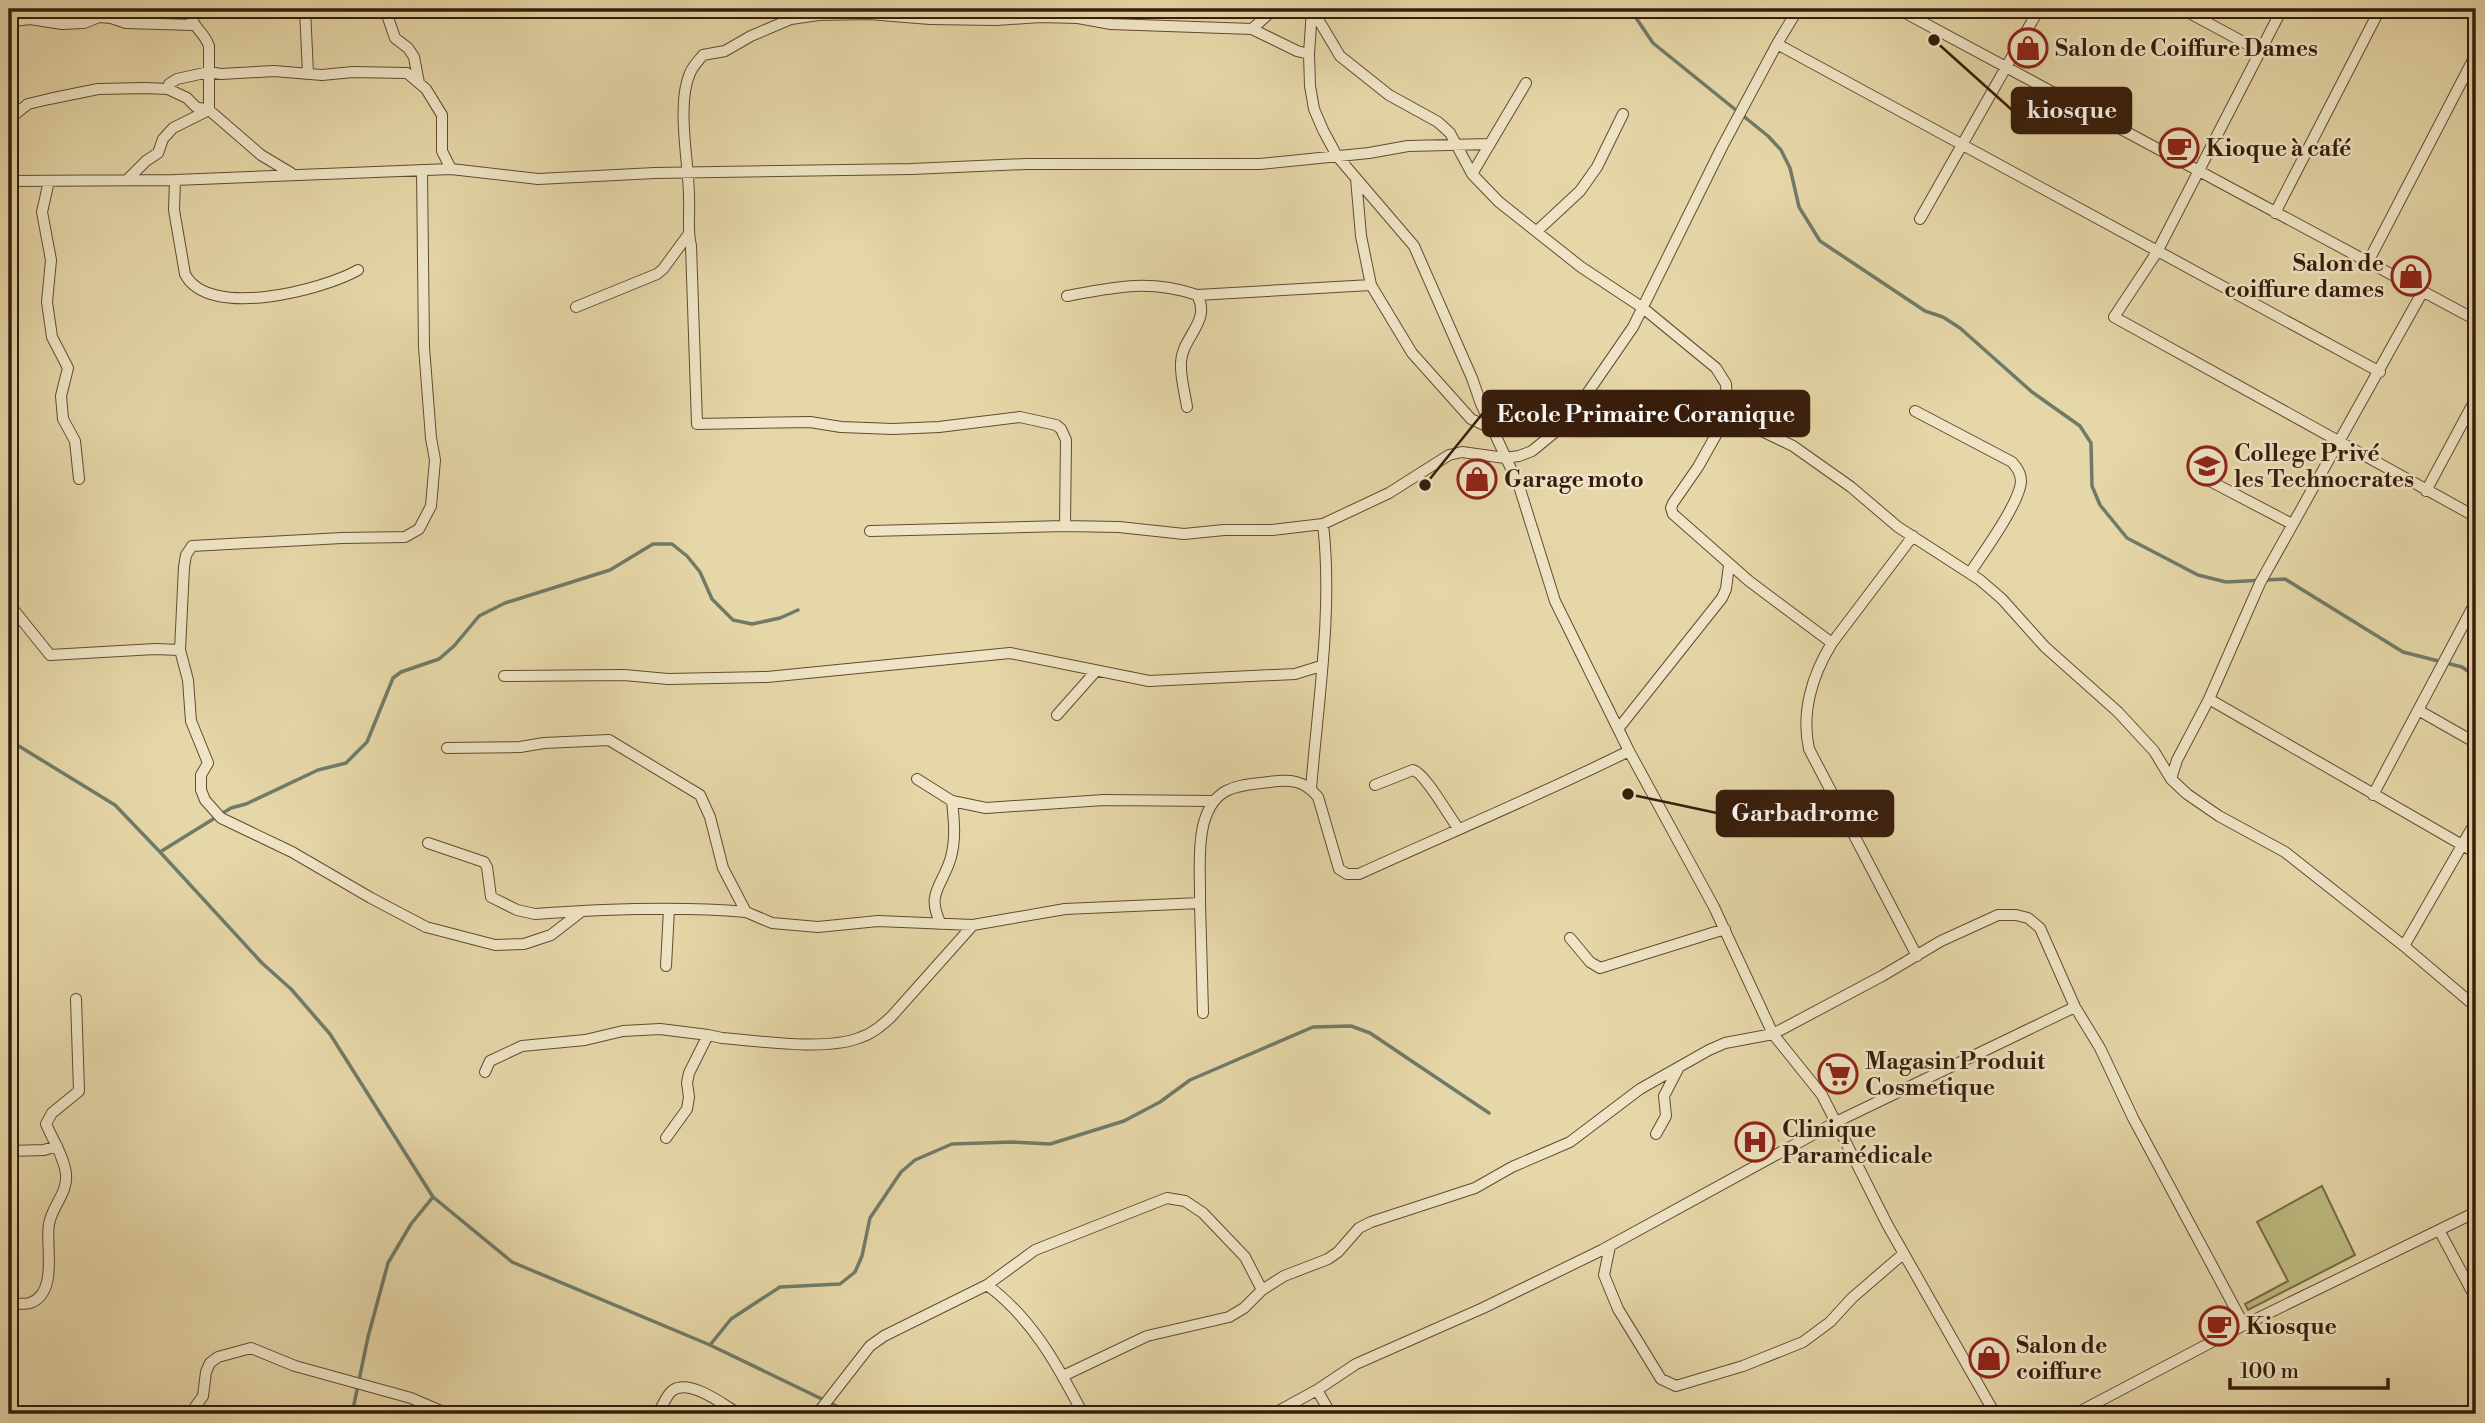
<svg xmlns="http://www.w3.org/2000/svg" width="2485" height="1423" font-family="'Libre Bodoni',serif">
  <style>
    .green { fill: #bdbc82; stroke: #7a6c46; stroke-width: 2 }
    .lines { fill: none; stroke-linecap: round; stroke-linejoin: round }
    .stream { stroke: #707b67; stroke-width: 3.5 }
    .minor-casing { stroke: #624b32; stroke-width: 12 }
    .minor { stroke: #efe5c6; stroke-width: 10 }
    .labels { text-anchor: middle; stroke-width: 5; stroke-linejoin: round; paint-order: stroke }
    .poi-label { font-size: 23px; font-weight: bold; fill: #361c0b; stroke: #efe5c6; text-anchor: start }
    .leader { fill: none; stroke: #361c0b; stroke-width: 2.5 }
    .callout-dot { fill: #361c0b; stroke: #efe5c6; stroke-width: 2.5 }
    .callout { fill: #361c0b; stroke: #361c0b; stroke-width: 2.5 }
    .callout-label { font-size: 24px; text-anchor: middle; font-weight: bold; fill: #fff }
  </style>
  <rect width="100%" height="100%" fill="#e6d7a8"/>
  <filter id="stains"><feTurbulence type="fractalNoise" baseFrequency=".00286" numOctaves="4"/><feColorMatrix values="0 0 0 0 .2 0 0 0 0 .09 0 0 0 0 .02 0 0 0 .5 -.17"/></filter>
  <radialGradient id="worn" r=".72"><stop offset=".6" stop-color="#630" stop-opacity="0"/><stop offset="1" stop-color="#630" stop-opacity=".3"/></radialGradient>
  <path class="green" d="M 2322,1186 L 2355,1255 L 2248,1310 L 2245,1304 L 2288,1281 L 2257,1222 Z"/>
  <g class="lines">
    <path class="stream" d="M 1630,9 L 1653,43 L 1768,136 L 1781,150 L 1790,168 L 1799,207 L 1820,241 L 1925,311 L 1943,317 L 1960,328 L 2032,392 L 2080,426 L 2091,443 L 2092,486 L 2100,505 L 2127,538 L 2198,575 L 2226,582 L 2285,579 L 2403,652 L 2462,667 L 2476,677
      M 9,740 L 115,805 L 160,852 L 262,963 L 291,989 L 330,1034 L 433,1197 L 512,1262 L 710,1345 L 853,1414
      M 160,852 L 231,808 L 246,804 L 318,770 L 346,763 L 367,742 L 393,678 L 401,672 L 439,659 L 454,646 L 479,616 L 505,603 L 610,570 L 653,544 L 672,544 L 687,556 L 700,572 L 712,599 L 733,620 L 752,624 L 780,618 L 798,610
      M 710,1345 L 731,1319 L 780,1287 L 840,1284 L 855,1272 L 862,1256 L 870,1218 L 901,1172 L 915,1160 L 952,1144 L 1013,1142 L 1050,1144 L 1124,1121 L 1160,1102 L 1190,1080 L 1313,1027 L 1351,1026 L 1370,1033 L 1489,1113
      M 352,1414 L 368,1337 L 388,1263 L 411,1224 L 433,1197"/>
    <g class="minor-casing">
      <path id="minor" d="M 305,9 L 308,73
        M 385,9 L 395,38 L 408,48 L 414,57 L 419,83
        M 1312,9 L 1309,54 L 1310,86 L 1314,109 L 1323,130 L 1337,156 L 1414,246 L 1472,378 L 1481,404 L 1519,486 L 1555,601 L 1629,751 L 1714,907 L 1773,1034 L 1822,1095 L 1887,1224 L 1995,1414
        M 1312,9 L 1340,56 L 1389,95 L 1438,122 L 1450,133 L 1472,174 L 1499,202 L 1581,267 L 1643,308 L 1716,368 L 1726,384 L 1727,403 L 1730,410 L 1743,422 L 1793,446 L 1851,487 L 1898,527 L 1980,580 L 2002,599 L 2045,647 L 2118,712 L 2154,751 L 2171,779 L 2187,794 L 2219,816 L 2285,852 L 2404,946 L 2476,1007
        M 1798,9 L 1777,44 L 2380,372
        M 1898,9 L 2476,320
        M 2182,9 L 2260,51
        M 2282,9 L 2157,252 L 2114,317 L 2476,517
        M 9,24 L 14,21 L 30,19 L 62,24 L 84,23 L 99,17 L 111,18 L 126,23 L 193,25
        M 1252,29 L 1297,51 L 1309,54
        M 168,89 L 169,84 L 177,79 L 209,72 L 221,74 L 274,71 L 322,75 L 353,72 L 407,73 L 426,89 L 442,115 L 442,151 L 451,169
        M 9,127 L 14,115 L 28,104 L 49,99 L 98,89 L 145,88 L 168,89 L 187,98 L 196,107 L 209,110 L 261,155 L 291,173
        M 422,170 L 424,347 L 431,438 L 435,460 L 431,506 L 419,529 L 405,537 L 342,538 L 192,546 L 186,555 L 184,567 L 180,650 L 188,680 L 191,721 L 208,763 L 201,775 L 201,790 L 205,800 L 221,818 L 292,852 L 371,898 L 426,927 L 495,945 L 524,944 L 551,935 L 582,911
        M 1472,174 L 1526,83
        M 1356,178 L 1361,236 L 1371,285 L 1412,353 L 1471,419 L 1493,429
        M 128,179 L 146,161 L 158,153 L 163,139 L 173,128 L 209,110 L 209,46 C 203,29 191,29 191,9
        M 175,180 L 174,210 L 185,274 C 208,320 323,290 358,270
        M 9,181 L 175,180 L 451,169 L 538,179 L 655,173 L 911,169 L 1026,164 L 1260,164 L 1369,153 L 1408,146 L 1490,144
        M 49,181 L 42,212 L 51,260 L 47,302 L 52,337 L 68,368 L 61,396 L 63,419 L 75,441 L 79,479
        M 2275,213 L 2380,9
        M 1920,219 L 2039,9
        M 1537,231 L 1580,191 L 1597,167 L 1623,114
        M 2368,262 L 2476,54
        M 1067,296 C 1115,287 1149,279 1197,295 L 1371,285
        M 576,307 L 657,274 L 663,269 L 688,235
        M 1187,407 C 1185,393 1180,377 1181,362 C 1182,337 1212,321 1197,295
        M 1730,410 L 1698,467 L 1673,503 L 1671,508 L 1673,514 L 1749,581 L 1832,643
        M 1915,411 L 2012,462 C 2017,468 2021,473 2021,482 C 2019,504 1983,553 1970,573
        M 2210,481 L 2292,524
        M 2426,491 L 2476,398
        M 1065,526 L 1066,440 L 1061,429 L 1056,425 L 1020,417 L 939,427 L 893,429 L 841,427 L 810,422 L 697,424 L 691,246 C 687,230 690,214 689,197 C 689,163 676,105 690,73 C 693,66 699,60 703,55 L 725,51 L 751,36 L 791,19 L 818,15 L 869,14 L 930,19 L 996,20 L 1040,17 L 1078,18 L 1111,24 L 1252,29 L 1274,9
        M 870,531 L 1065,526 L 1119,527 L 1184,534 L 1224,530 L 1272,530 L 1323,524 L 1389,493 L 1449,455 L 1462,452 L 1505,458 L 1519,456 L 1532,451 L 1554,433 L 1582,401 L 1633,327 L 1722,147 L 1777,44
        M 1913,536 L 1832,643 C 1812,675 1801,713 1809,749 L 1917,956
        M 9,604 L 50,655 L 155,649 L 180,650
        M 504,676 L 624,675 L 668,679 L 767,677 L 1010,653 L 1149,681 L 1295,674 L 1321,666
        M 2209,699 L 2476,853
        M 2418,710 L 2476,743
        M 1057,715 L 1096,671
        M 1618,729 L 1722,598 L 1726,589 L 1729,565
        M 447,748 L 520,747 L 544,743 L 609,740 L 700,795 L 710,817 L 723,868 L 746,912 L 772,923 L 818,927 L 878,921 L 973,925 L 1065,909 L 1200,903 L 1203,1013
        M 917,779 L 952,801 L 986,808 L 1104,800 L 1214,801
        M 2171,779 L 2177,760 L 2209,699 L 2260,583 L 2423,291
        M 1375,785 L 1413,770 C 1425,773 1448,815 1458,828
        M 1311,789 C 1318,701 1333,611 1323,524
        M 2373,795 L 2476,601
        M 428,843 L 484,862 L 487,867 L 491,897 L 517,910 L 535,914 C 605,909 676,906 746,912
        M 1200,903 C 1201,869 1192,810 1226,791 C 1239,784 1255,784 1269,782 C 1290,779 1304,780 1318,797 L 1339,869 L 1347,874 L 1359,874 C 1449,833 1540,795 1629,751
        M 941,924 C 925,893 943,886 951,857 C 956,838 954,820 952,801
        M 1570,938 L 1590,962 L 1600,968 L 1725,929
        M 2404,946 L 2476,821
        M 666,966 L 669,909
        M 485,1072 L 490,1061 L 522,1046 L 585,1040 L 623,1031 L 660,1029 L 708,1035
        M 1656,1134 L 1666,1116 L 1664,1096 L 1678,1069
        M 666,1138 L 687,1109 L 689,1097 L 687,1083 L 689,1073 L 708,1035 L 722,1038 C 759,1041 825,1051 859,1038 C 872,1034 881,1026 891,1017 L 973,925
        M 9,1151 L 44,1150 L 57,1146
        M 2439,1230 L 2476,1299
        M 1610,1246 L 1604,1275 L 1618,1309 L 1661,1379 L 1676,1386 L 1743,1366 L 1803,1342 L 1830,1322 L 1852,1298 L 1903,1254
        M 987,1285 C 1032,1318 1058,1366 1083,1414
        M 9,1303 C 15,1303 24,1305 30,1303 C 59,1293 45,1245 49,1224 C 52,1206 68,1193 66,1174 C 64,1157 53,1140 46,1124 L 52,1113 L 79,1091 L 76,999
        M 1063,1376 L 1147,1336 L 1229,1317 L 1244,1308 L 1262,1290 L 1284,1276 L 1328,1259 L 1338,1252 L 1359,1228 L 1371,1222 L 1475,1188 L 1512,1167 L 1570,1142 L 1640,1089 L 1709,1050 L 1725,1043 L 1773,1034 L 1882,976 L 1941,941 L 1998,915 L 2016,915 L 2028,918 L 2040,928 L 2075,1007 L 2100,1048 L 2133,1118 L 2244,1325
        M 1317,1390 L 1331,1414
        M 190,1414 L 203,1396 L 206,1372 L 210,1363 L 218,1357 L 251,1348 L 295,1366 L 411,1398 L 448,1414
        M 658,1414 C 662,1407 666,1395 673,1390 C 691,1379 724,1405 739,1414
        M 817,1414 L 870,1346 L 884,1336 L 987,1285 L 1035,1250 L 1167,1198 L 1185,1201 L 1203,1213 L 1245,1257 L 1262,1290
        M 1273,1414 L 1317,1390 L 1356,1364 L 1483,1308 L 1602,1250 L 1836,1122 L 2075,1007
        M 2075,1414 L 2244,1325 L 2476,1212"/>
    </g>
    <use href="#minor" class="minor"/>
  </g>
  <defs>
    <g id="shop-ring" transform="scale(2.0125)"><circle r="9.5" fill="#efe5c6" stroke="#8f2418" stroke-width="1.5"/><path d="M-5-2.5h2.3a2.7 3.5 0 0 1 5.4 0H5L5.5 6h-11ZM-1.5-2.5h3a1.5 2.3 0 0 0-3 0Z" fill="#8f2418"/></g>
    <g id="cafe-ring" transform="scale(2.0125)"><circle r="9.5" fill="#efe5c6" stroke="#8f2418" stroke-width="1.5"/><path d="M-5.5-4.5H6V0H3Q3 3.5 0 3.5H-2.5Q-5.5 3.5-5.5 0ZM3-3.2v2h1.7v-2ZM-6 4.5H4V6H-6Z" fill="#8f2418"/></g>
    <g id="university-ring" transform="scale(2.0125)"><circle r="9.5" fill="#efe5c6" stroke="#8f2418" stroke-width="1.5"/><path d="M0-5L7-2L0 1L-7-2ZM-4 1L0 2.5L4 1V4Q0 6-4 4Z" fill="#8f2418"/></g>
    <g id="supermarket-ring" transform="scale(2.0125)"><circle r="9.5" fill="#efe5c6" stroke="#8f2418" stroke-width="1.5"/><path d="M-6-5.5h2.5l.6 2H6L4.5 2H-2.5L-4.4-4H-6ZM-1.5 3.2a1.3 1.3 0 1 0 .1 0ZM3 3.2a1.3 1.3 0 1 0 .1 0Z" fill="#8f2418"/></g>
    <g id="hospital-ring" transform="scale(2.0125)"><circle r="9.5" fill="#efe5c6" stroke="#8f2418" stroke-width="1.5"/><path d="M-5-5h3v3.5h4V-5h3V5h-3V1.5h-4V5h-3Z" fill="#8f2418"/></g>
  </defs>
  <g fill-rule="evenodd">
    <use href="#shop-ring" x="2028" y="48"/>
    <use href="#cafe-ring" x="2179" y="148"/>
    <use href="#shop-ring" x="2411" y="276"/>
    <use href="#university-ring" x="2207" y="466"/>
    <use href="#shop-ring" x="1477" y="479"/>
    <use href="#supermarket-ring" x="1838" y="1074"/>
    <use href="#hospital-ring" x="1755" y="1142"/>
    <use href="#cafe-ring" x="2219" y="1326"/>
    <use href="#shop-ring" x="1989" y="1358"/>
  </g>
  <g class="labels">
    <g class="poi-label">
      <text x="2055" y="56">Salon de Coiffure Dames</text>
      <text x="2206" y="156">Kioque à café</text>
      <text x="2384" y="271" text-anchor="end">Salon de<tspan x="2384" dy="26">coiffure dames</tspan></text>
      <text x="2234" y="461">College Privé<tspan x="2234" dy="26">les Technocrates</tspan></text>
      <text x="1504" y="487">Garage moto</text>
      <text x="1865" y="1069">Magasin Produit<tspan x="1865" dy="26">Cosmetique</tspan></text>
      <text x="1782" y="1137">Clinique<tspan x="1782" dy="26">Paramédicale</tspan></text>
      <text x="2246" y="1334">Kiosque</text>
      <text x="2016" y="1353">Salon de<tspan x="2016" dy="26">coiffure</tspan></text>
    </g>
  </g>
  <path class="leader" d="M1934 40L2012 110M1425 485L1483 413M1628 794L1717 813"/>
  <g class="callout-dot">
    <circle cx="1934" cy="40" r="7"/>
    <circle cx="1425" cy="485" r="7"/>
    <circle cx="1628" cy="794" r="7"/>
  </g>
  <g class="callout">
    <rect x="2012" y="88" width="119" height="45" rx="7"/>
    <rect x="1483" y="391" width="326" height="45" rx="7"/>
    <rect x="1717" y="791" width="176" height="45" rx="7"/>
  </g>
  <g class="callout-label">
    <text x="2072" y="118">kiosque</text>
    <text x="1646" y="422">Ecole Primaire Coranique</text>
    <text x="1805" y="821">Garbadrome</text>
  </g>
  <rect width="2485" height="1423" fill="none" stroke="#e6d7a8" stroke-width="35"/>
  <rect x="10" y="10" width="2464" height="1402" fill="none" stroke="#361c0b" stroke-width="3.5"/>
  <rect x="18" y="18" width="2450" height="1388" fill="none" stroke="#361c0b" stroke-width="2"/>
  <path d="M2230 1378v10h158v-10" fill="none" stroke="#361c0b" stroke-width="3.5"/>
  <text x="2240" y="1378" font-size="21" fill="#361c0b" stroke="#efe5c6" stroke-width="5" paint-order="stroke">100 m</text>
  <rect width="100%" height="100%" filter="url(#stains)"/>
  <rect width="100%" height="100%" fill="url(#worn)"/>
</svg>
